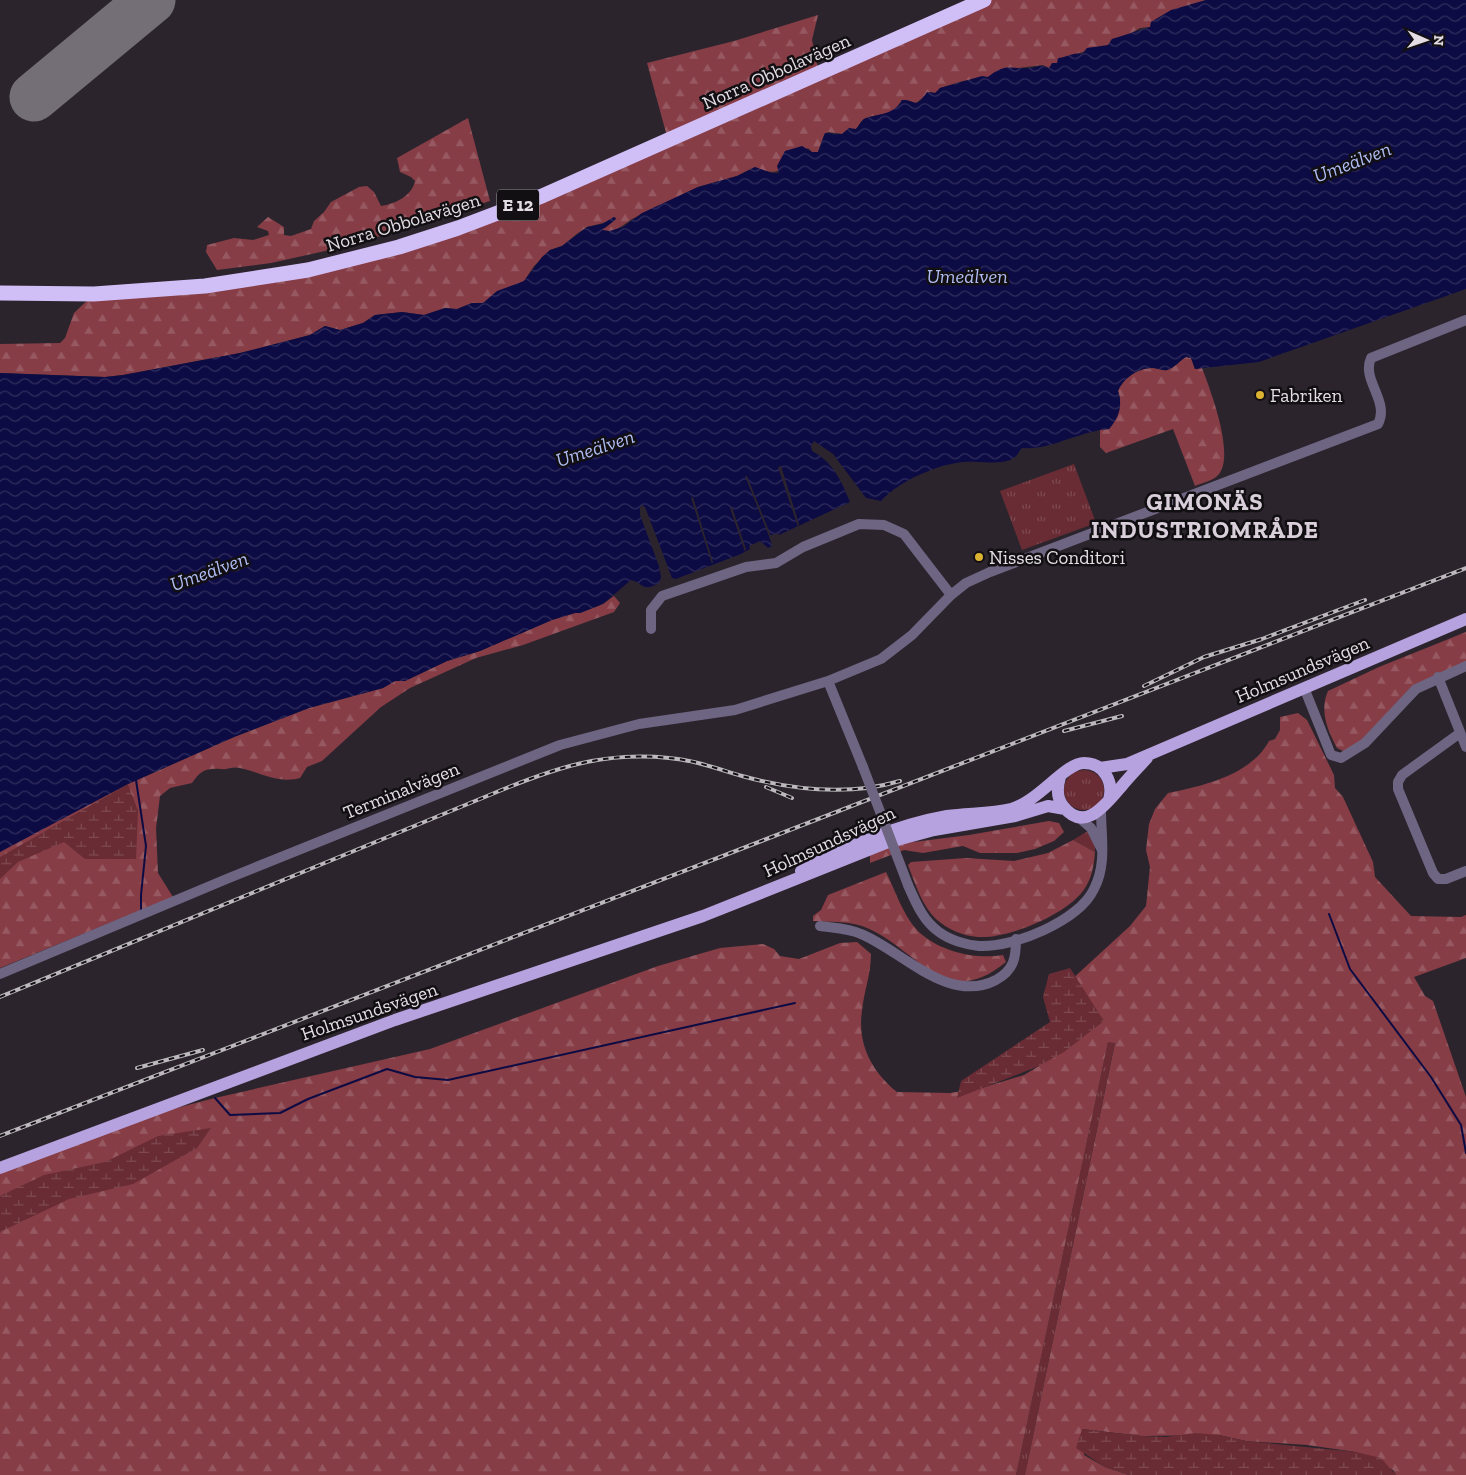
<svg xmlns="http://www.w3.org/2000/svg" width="1466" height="1475" font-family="'Zilla Slab',serif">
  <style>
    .grass { fill: url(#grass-tufts) }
    .forest { fill: url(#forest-firs) }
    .wetland { fill: url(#wetland-marsh) }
    .water { fill: url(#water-waves) }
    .pier { fill: #2c242d }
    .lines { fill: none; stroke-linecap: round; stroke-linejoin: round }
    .stream { stroke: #0d0b43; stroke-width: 2 }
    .runway { stroke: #746e76; stroke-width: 49 }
    .minor { stroke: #6e6582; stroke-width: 10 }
    .major { stroke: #b6a2de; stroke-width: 12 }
    .highway { stroke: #d0bef7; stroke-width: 15 }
    .rail-casing { stroke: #bdb7be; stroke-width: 4 }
    .rail { stroke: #120f13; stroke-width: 2; stroke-dasharray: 5.5; stroke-linecap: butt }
    .minor-bridge { stroke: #6e6582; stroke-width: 10 }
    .poi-dot { fill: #dcb233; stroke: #120f13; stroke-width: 2 }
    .labels { text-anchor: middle; stroke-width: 5; stroke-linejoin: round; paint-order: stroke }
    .shield { fill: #120f13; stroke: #a5a0a5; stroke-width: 1 }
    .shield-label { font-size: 18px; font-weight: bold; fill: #e4dee4 }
    .street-label { font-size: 19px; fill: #e4dee4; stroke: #120f13 }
    .poi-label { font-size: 19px; fill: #e4dee4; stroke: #120f13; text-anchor: start }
    .water-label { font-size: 20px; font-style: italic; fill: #b0bdf4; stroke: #120f13 }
    .district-label { font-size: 24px; font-weight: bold; letter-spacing: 1px; fill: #d9cfda; stroke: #120f13 }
  </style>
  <defs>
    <pattern id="grass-tufts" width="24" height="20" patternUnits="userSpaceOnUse" patternTransform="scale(1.25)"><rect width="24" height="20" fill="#692c34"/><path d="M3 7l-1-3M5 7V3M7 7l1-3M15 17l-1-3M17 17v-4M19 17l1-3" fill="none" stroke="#7e4a51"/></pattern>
    <pattern id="forest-firs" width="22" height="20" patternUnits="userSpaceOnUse" patternTransform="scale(1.25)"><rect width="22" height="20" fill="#863d46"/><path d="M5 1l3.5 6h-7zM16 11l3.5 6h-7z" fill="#975961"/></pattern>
    <pattern id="wetland-marsh" width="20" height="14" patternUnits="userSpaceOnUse" patternTransform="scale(1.25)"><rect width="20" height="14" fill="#692c34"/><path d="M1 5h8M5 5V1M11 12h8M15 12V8" fill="none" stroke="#7e4a51"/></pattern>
    <pattern id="water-waves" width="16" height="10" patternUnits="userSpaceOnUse" patternTransform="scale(1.25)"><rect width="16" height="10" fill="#0d0b43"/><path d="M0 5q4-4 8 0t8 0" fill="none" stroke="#302e5e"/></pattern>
  </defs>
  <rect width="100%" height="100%" fill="#2c242d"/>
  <path class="grass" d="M 1074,464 L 1096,523 L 1022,550 L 1000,491 Z
    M1064 790a20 20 0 1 1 40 0a20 20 0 1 1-40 0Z
    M 1088,831 L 1095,843 L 1095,852 L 1073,840 Z
    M 1108,1042 L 1115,1042 L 1025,1475 L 1016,1475 Z"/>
  <path class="forest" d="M 984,0 L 1206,0 L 1186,6 L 1150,27 L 1140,28 L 1124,37 L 1112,39 L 1109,45 C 1083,53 1070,53 1049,68 L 1043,65 L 1001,70 L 988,77 L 963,81 L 940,88 L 936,93 L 930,92 L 916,103 L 902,100 C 891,119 879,112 864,119 C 861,121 858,127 856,129 L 847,130 L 842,134 L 828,132 L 824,135 L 818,152 L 812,152 L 808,148 C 788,164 781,180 755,167 L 737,176 L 698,187 L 632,219 C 623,225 614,234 602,230 L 615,220 L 587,227 L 578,233 L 562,246 L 550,250 L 534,266 L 524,281 L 483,303 L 472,303 L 457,309 L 445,308 L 424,315 L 402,312 L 375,315 L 363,323 L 340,330 L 325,326 L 310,335 L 240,353 L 123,375 L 105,377 L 0,373 L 0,344 L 60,343 L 65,338 L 74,313 L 94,294 L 130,293 L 399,247 L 668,140 L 647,63 L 734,41 L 818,15 L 812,40 L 819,73 Z
    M 468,118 L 490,201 L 352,245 L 271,263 L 217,270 L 206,252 L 207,245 L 234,238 L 253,240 L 269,235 L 268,231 L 257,227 L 268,217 L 284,227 L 284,235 L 291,236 L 311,229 L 314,221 L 324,212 L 331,202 L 359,187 L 367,186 L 374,192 L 381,206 C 395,204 412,196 415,181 L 411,177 L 400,172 L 397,158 Z
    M 1186,357 L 1191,358 L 1195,369 L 1202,368 C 1210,389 1235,454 1219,474 C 1215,480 1202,483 1195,486 L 1173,429 L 1106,453 L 1100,447 L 1100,430 L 1109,429 C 1118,417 1123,405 1118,391 C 1123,379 1137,368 1152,368 C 1157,368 1162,371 1167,370 C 1176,367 1179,361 1186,357 Z
    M 614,596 L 620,603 L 614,612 L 523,645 L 476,658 L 410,688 L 381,707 L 322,761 L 307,767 L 300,778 C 279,784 259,772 240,768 C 233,766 227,770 221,769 C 206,768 201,770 192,783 L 170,788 L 160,796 L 156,828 L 158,873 L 173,897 L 0,968 L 0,852 L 8,846 L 128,784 L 234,737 L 309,708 L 383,688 L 395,681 L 405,681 L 447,661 L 480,651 L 552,620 L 575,613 L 580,613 L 603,604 Z
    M 1466,632 L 1466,664 L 1437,675 L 1366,738 L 1345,752 L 1337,748 C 1328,731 1319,711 1328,691 L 1379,667 Z
    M 1298,713 L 1307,720 L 1334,775 L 1335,788 L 1343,797 L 1373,862 L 1375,877 L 1411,916 L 1461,917 L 1466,915 L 1466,958 L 1414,977 L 1425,996 L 1433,1001 L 1466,1097 L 1466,1475 L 1396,1475 L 1393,1470 L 1356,1452 L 1307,1445 L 1246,1441 L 1219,1435 L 1142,1436 L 1082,1429 L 1084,1455 L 1105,1467 L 1129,1475 L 1025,1475 L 1115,1043 L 1108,1042 L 1016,1475 L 0,1475 L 0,1168 L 111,1125 L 215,1098 L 430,1049 L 658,966 L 720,948 L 763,944 L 774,949 L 780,956 L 799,959 L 840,943 L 857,942 L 871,954 C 871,975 864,990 862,1011 C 857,1044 872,1072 897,1092 L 950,1093 L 982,1088 L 1024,1075 L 1039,1066 L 1070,981 L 1130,926 L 1146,906 L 1150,867 L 1146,850 L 1149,824 L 1155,809 L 1168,793 C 1203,786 1251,775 1269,741 L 1275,739 L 1280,730 L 1280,717 Z
    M 1049,821 L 1059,823 L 1064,832 L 1054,841 L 1035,849 L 1017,853 L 980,853 L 963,846 L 923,853 L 904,850 L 870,863 L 870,855 L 898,844 L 969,835 Z
    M 1073,840 L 1095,852 C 1094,864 1092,878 1085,888 C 1069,914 1008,939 978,937 C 963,936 947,929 936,919 C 922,906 915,883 908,865 L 911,862 L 966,858 L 1014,861 L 1048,853 Z
    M 886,872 C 895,890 903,915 917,930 C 937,951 975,960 1003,955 L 1006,962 C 943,1014 917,946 862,926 C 847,921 828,922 813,921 L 813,916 L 821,910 L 828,895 Z"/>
  <path class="wetland" d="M 128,784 L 138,811 L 136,859 L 85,859 L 64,842 L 18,862 L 0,879 L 0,857 Z
    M 1070,968 L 1104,1021 L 1064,1052 L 1039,1066 L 957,1098 L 961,1081 L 1050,1022 L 1043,997 L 1049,974 Z
    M 211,1128 L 197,1148 L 133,1184 L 69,1199 L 0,1232 L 0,1196 L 44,1175 L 105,1162 L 158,1136 Z
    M 1082,1429 L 1142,1436 L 1166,1437 L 1196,1433 L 1219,1435 L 1246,1441 L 1356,1452 L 1381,1458 L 1396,1475 L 1129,1475 L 1105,1467 L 1076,1448 Z"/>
  <path class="water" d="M 1206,0 L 1466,0 L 1466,289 L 1259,362 L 1195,369 L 1191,358 L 1186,357 C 1179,361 1176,367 1167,370 C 1162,371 1157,368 1152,368 C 1137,368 1123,379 1118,391 C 1123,405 1119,418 1109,429 C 1080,431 1049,451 1022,448 C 1019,451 1018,455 1015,457 C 1005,466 977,461 963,462 C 936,465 899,481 881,501 L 866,498 L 833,454 L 814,441 L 811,446 L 812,451 C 833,462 841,480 850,502 L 779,535 L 778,533 L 769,536 L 772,546 L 768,548 L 760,541 L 749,546 L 750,549 L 741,554 L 676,579 L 672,578 L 645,507 L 642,505 L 640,507 L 640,515 L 659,566 L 661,577 L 659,583 C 642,593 644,583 631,580 L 603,604 L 580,613 L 575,613 L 552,620 L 480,651 L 447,661 L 405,681 L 395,681 L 383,688 L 309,708 L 234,737 L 128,784 L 0,852 L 0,373 L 105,377 L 123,375 L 240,353 L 310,335 L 325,326 L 340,330 L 363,323 L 375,315 L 402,312 L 424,315 L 445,308 L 457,309 L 472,303 L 483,303 L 497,291 L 524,281 L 542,257 L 550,250 L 562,246 L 587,227 L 602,224 L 614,217 L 616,218 L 615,220 L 602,230 L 610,231 L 623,227 L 642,213 L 698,187 L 737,176 L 755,167 L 772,173 L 779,173 L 777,166 L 785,151 L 802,146 L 812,152 L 818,152 L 825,133 L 842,134 L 849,128 L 856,129 C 858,127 861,121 864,119 C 878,113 893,116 902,100 C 917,99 914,111 927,92 L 935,93 L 940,88 L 982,76 L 988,77 C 1007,62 1010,70 1030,68 C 1038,67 1040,64 1049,68 L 1052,63 L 1057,63 L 1058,58 C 1066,58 1072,52 1082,54 L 1087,48 L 1108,45 L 1112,39 L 1150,27 L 1151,22 L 1171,10 Z"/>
  <path class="pier" d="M 781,466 L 799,524 L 798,527 L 778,467 Z
    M 745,476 L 747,476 L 771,536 L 769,536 Z
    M 693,497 L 713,562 L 712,564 L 691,498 Z
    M 732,507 L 746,549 L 745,552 L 730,508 Z"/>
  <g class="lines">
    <path class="stream" d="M 136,780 L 146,846 L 141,895 L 141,910
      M 1329,914 L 1350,969 L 1431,1077 L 1461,1125 L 1466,1153
      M 215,1098 L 230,1115 L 280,1113 L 308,1099 L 387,1069 L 415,1077 L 448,1080 L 795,1003"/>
    <path class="runway" d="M 34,97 L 151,0"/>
    <path class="minor" d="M 651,629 L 651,610 L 662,596 L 746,567 L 776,563 L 803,547 L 859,524 L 884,525 L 904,534 L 951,595
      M 1438,677 L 1466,747
      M 828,681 L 863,767
      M 1305,690 L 1331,755 L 1341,758 L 1365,743 L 1416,689 L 1466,666
      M 1460,733 L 1402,775 L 1398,782 L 1398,789 L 1433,873 L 1438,879 L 1446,879 L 1466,871
      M 1076,815 L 1091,828 L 1102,850
      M 908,885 C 916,903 923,921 939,932 C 950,940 966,945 979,946 C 1013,948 1079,921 1094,889 C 1107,864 1101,837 1101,810
      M 820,926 C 834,928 848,928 861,934 C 901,950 948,1005 996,980 C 1014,970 1016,958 1016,939
      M 0,974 L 229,878 L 560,745 L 639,724 L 735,710 L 828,681 L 881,659 L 912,635 L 951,595 L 966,583 L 990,572 L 1378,424 C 1390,401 1361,380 1371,358 L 1466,320"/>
    <path class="major" d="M 1100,768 L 1127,764 L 1466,619
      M 1060,777 C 1057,787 1056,797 1063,806 C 1085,835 1107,802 1121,787 C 1129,777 1138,768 1147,758
      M 801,871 C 847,847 896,825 947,816 C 968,813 991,814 1011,809 C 1038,802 1065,763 1084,763 C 1104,763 1114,782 1109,800
      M 0,1168 L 395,1020 L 703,916 L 886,843 L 934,830 L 1015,816 L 1048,806 L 1065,809"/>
    <path class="highway" d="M 0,293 L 94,294 L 205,286 L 308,270 L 399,247 L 458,228 L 542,196 L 984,0"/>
    <g class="rail-casing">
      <path id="rail" d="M 1144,686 L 1204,657 L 1262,639 L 1365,600
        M 1064,731 L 1122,716
        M 766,787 L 792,798
        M 0,997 L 492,794 C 552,769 602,751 669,758 C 694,760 718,769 742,776 C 793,790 849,796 900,781
        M 137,1068 L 203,1050
        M 0,1136 L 1466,568"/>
    </g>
    <use href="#rail" class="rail"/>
    <path class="minor-bridge" d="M 863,767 L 908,885"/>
  </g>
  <g class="poi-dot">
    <circle cx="1260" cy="395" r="5"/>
    <circle cx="979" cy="557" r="5"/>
  </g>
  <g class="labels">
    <rect class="shield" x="497" y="189.5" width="42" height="31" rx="4"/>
    <g class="shield-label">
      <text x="518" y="211">E 12</text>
    </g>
    <g class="street-label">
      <text transform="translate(776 71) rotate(-24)" y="7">Norra Obbolavägen</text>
      <text transform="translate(403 222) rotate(-17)" y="7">Norra Obbolavägen</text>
      <text transform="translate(1302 669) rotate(-23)" y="7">Holmsundsvägen</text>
      <text transform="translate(401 790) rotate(-22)" y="7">Terminalvägen</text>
      <text transform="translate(829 841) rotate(-25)" y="7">Holmsundsvägen</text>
      <text transform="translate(369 1011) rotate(-19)" y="7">Holmsundsvägen</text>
    </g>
    <g class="poi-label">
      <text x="1270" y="402">Fabriken</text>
      <text x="989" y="564">Nisses Conditori</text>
    </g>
    <g class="water-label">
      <text transform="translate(1352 162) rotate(-21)" y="7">Umeälven</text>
      <text x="967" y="283">Umeälven</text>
      <text transform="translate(595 448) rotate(-18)" y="7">Umeälven</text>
      <text transform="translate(209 571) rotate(-20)" y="7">Umeälven</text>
    </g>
    <g class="district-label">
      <text x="1205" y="510">GIMONÄS<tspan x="1205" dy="28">INDUSTRIOMRÅDE</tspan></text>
    </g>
  </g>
  <g transform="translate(1426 40) rotate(92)" stroke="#120f13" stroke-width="4" paint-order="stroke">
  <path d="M0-4L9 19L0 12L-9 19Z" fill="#e4dee4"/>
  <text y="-8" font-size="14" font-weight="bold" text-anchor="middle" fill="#e4dee4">N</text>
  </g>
</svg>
